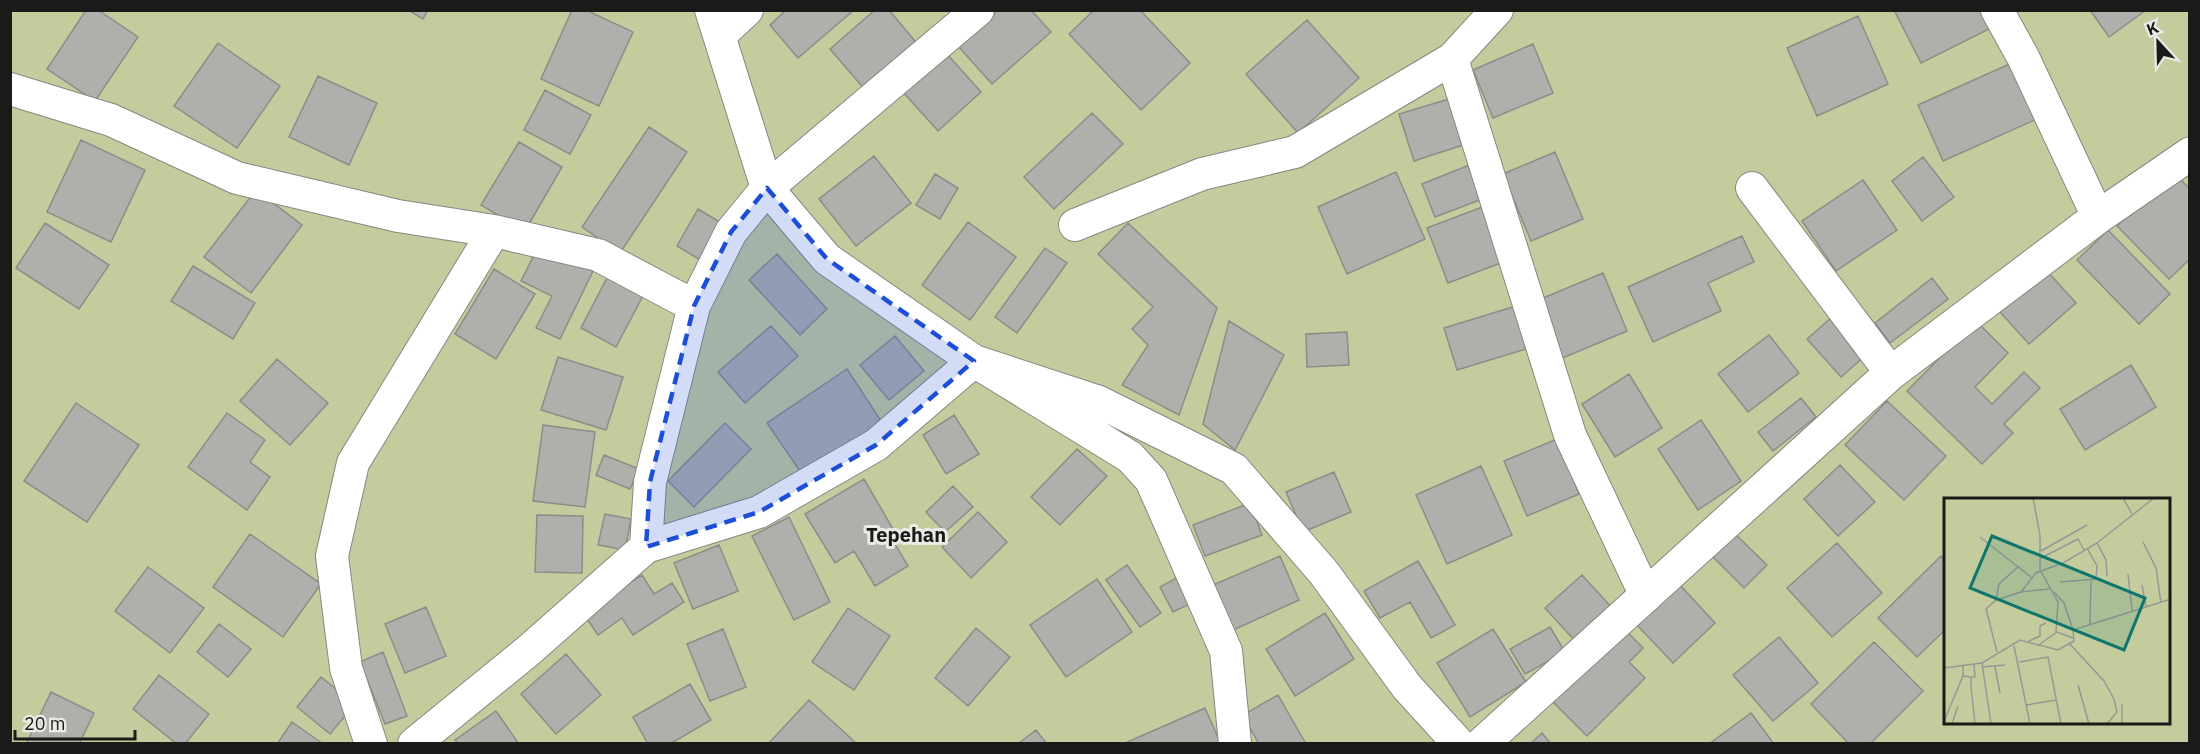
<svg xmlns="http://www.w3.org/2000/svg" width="2200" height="754" font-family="'IBM Plex Sans',sans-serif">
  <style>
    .green { fill: #c4cc9d; fill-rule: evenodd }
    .building { fill: #afb0ac; stroke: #8c8d89; stroke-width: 1.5 }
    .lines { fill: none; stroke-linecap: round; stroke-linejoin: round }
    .street-casing { stroke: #868782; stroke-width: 34 }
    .secondary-casing { stroke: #868782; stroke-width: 35 }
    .street { stroke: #fff; stroke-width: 32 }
    .secondary { stroke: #fff; stroke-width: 33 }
    .marked { fill: #1d4ed8; fill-opacity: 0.2; stroke: #1d4ed8; stroke-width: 4.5; stroke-dasharray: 12 8; stroke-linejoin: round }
    .labels { text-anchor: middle; stroke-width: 6; stroke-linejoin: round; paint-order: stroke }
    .quarter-label { font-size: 20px; font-weight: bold; fill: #1a1b19; stroke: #eaebe7 }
    .inset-road { fill: none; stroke: #979895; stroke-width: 1.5 }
    .view { fill: #0f766e; fill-opacity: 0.15; stroke: #0f766e; stroke-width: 3 }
    .inset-edge { fill: none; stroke: #1a1b19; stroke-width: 3 }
  </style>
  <rect width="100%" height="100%" fill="#eaebe7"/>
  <path class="green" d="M 10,11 L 2189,11 L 2189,743 L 11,743 ZM 1945,499 L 2168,499 L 2168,722 L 1945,722 Z"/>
  <path class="building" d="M 86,10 L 98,10 L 138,37 L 95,101 L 47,69 Z
    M 408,10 L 428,10 L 423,19 Z
    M 572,10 L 586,10 L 633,32 L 599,106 L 541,79 Z
    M 786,10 L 854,10 L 798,58 L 770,25 Z
    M 875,10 L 889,10 L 919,46 L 866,91 L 830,49 Z
    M 998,10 L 1031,10 L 1051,32 L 992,84 L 958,46 Z
    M 1094,10 L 1140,10 L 1190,63 L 1141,110 L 1069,34 Z
    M 1894,10 L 1990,10 L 1997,25 L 1921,63 Z
    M 2090,10 L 2146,10 L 2109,37 Z
    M 1858,16 L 1888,84 L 1817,116 L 1787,48 Z
    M 1307,20 L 1359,78 L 1298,133 L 1246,74 Z
    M 218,43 L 280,86 L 237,148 L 174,106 Z
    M 1533,44 L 1553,93 L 1493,118 L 1473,70 Z
    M 946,53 L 981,92 L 938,131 L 902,91 Z
    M 2014,62 L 2039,118 L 1943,161 L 1918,105 Z
    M 318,76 L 377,103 L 349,165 L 289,137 Z
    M 545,90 L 591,115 L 570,154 L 524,130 Z
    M 1449,99 L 1463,145 L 1414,161 L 1399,114 Z
    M 1092,113 L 1123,144 L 1054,209 L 1024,177 Z
    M 649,127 L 687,152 L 620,253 L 582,227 Z
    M 81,140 L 145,170 L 111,242 L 47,212 Z
    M 519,142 L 562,167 L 525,231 L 481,205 Z
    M 1555,152 L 1583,219 L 1531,241 L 1503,174 Z
    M 874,156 L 911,203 L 856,246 L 819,199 Z
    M 1923,157 L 1954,197 L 1922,221 L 1892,181 Z
    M 1472,164 L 1485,198 L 1435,217 L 1422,184 Z
    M 1396,172 L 1425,239 L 1347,274 L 1318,207 Z
    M 2173,172 L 2190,189 L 2190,259 L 2169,279 L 2117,226 Z
    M 935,174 L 958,188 L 940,219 L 916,205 Z
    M 1863,180 L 1897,230 L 1836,271 L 1802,221 Z
    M 256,190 L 302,225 L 251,293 L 204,257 Z
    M 1485,206 L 1506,261 L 1448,283 L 1427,228 Z
    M 698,209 L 723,224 L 702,261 L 677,246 Z
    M 968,222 L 1016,257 L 970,320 L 922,285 Z
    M 45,223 L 109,265 L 79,309 L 16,268 Z
    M 1128,223 L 1217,308 L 1179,415 L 1122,385 L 1148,345 L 1132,329 L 1153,307 L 1098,254 Z
    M 2108,230 L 2170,294 L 2139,324 L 2077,260 Z
    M 1742,236 L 1754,262 L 1708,283 L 1721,311 L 1653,342 L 1628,287 Z
    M 539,245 L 593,271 L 560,339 L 536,328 L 552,296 L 521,281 Z
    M 1045,248 L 1067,263 L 1017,333 L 995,317 Z
    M 777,254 L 827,309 L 800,335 L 749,280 Z
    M 193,266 L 255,303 L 233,339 L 171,301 Z
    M 494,269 L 535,294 L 496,359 L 455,334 Z
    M 2047,271 L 2076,303 L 2029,344 L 2000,312 Z
    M 610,272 L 646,290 L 616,347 L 581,328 Z
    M 1603,273 L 1627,331 L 1560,359 L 1536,301 Z
    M 1932,278 L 1948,299 L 1890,343 L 1875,323 Z
    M 1516,306 L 1529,348 L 1457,370 L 1444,328 Z
    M 1832,317 L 1865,356 L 1841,377 L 1807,339 Z
    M 1229,321 L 1284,355 L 1235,450 L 1203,424 Z
    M 1976,321 L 2008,353 L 1975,387 L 1992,404 L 2024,372 L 2040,388 L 2004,424 L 2013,433 L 1982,464 L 1907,391 Z
    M 771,326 L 798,356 L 745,403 L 718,372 Z
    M 1347,332 L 1349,365 L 1307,367 L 1306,334 Z
    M 1769,335 L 1799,373 L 1748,412 L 1718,374 Z
    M 895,336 L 924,371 L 889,400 L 860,365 Z
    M 558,357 L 623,377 L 606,430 L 541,410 Z
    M 277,359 L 328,403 L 290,445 L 240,401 Z
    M 2131,365 L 2156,407 L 2085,450 L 2060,409 Z
    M 847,369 L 883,424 L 804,477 L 767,423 Z
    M 1629,374 L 1662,428 L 1615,457 L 1582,404 Z
    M 1801,398 L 1816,417 L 1773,451 L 1758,432 Z
    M 1887,401 L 1946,456 L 1904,500 L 1845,445 Z
    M 76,403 L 139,445 L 87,522 L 24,481 Z
    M 227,413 L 265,440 L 250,462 L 270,477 L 247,510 L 188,467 Z
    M 954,415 L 979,454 L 946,474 L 923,435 Z
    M 1701,420 L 1741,481 L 1698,510 L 1658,449 Z
    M 725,423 L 751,449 L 694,507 L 668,481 Z
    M 543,425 L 595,432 L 585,507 L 533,501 Z
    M 1557,439 L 1579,494 L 1527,516 L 1504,461 Z
    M 1077,449 L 1107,476 L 1060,525 L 1031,497 Z
    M 604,455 L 639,469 L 630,489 L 596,475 Z
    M 1840,465 L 1875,502 L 1838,536 L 1804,499 Z
    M 1481,466 L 1512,535 L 1447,564 L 1416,495 Z
    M 1334,472 L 1351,512 L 1303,532 L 1286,492 Z
    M 864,479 L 893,529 L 888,532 L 908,566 L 875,586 L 854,551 L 835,563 L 805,514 Z
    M 953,486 L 973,507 L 945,532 L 926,512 Z
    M 1250,503 L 1262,535 L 1205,556 L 1193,525 Z
    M 978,512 L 1007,542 L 971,578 L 942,547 Z
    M 605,514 L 631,519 L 625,550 L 598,545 Z
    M 537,515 L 583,516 L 582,573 L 535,572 Z
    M 789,517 L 830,602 L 794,620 L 752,536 Z
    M 1731,530 L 1767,565 L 1744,588 L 1709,553 Z
    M 250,534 L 321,584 L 283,637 L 213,587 Z
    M 1837,543 L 1882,593 L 1832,637 L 1787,588 Z
    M 719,545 L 738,591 L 693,609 L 674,563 Z
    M 1280,556 L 1299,600 L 1231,631 L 1211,586 Z
    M 1941,556 L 1945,560 L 1945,630 L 1917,657 L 1878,618 Z
    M 1418,561 L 1455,625 L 1431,638 L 1410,602 L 1380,618 L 1364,591 Z
    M 1127,565 L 1161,613 L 1140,627 L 1106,580 Z
    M 148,567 L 204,608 L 170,653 L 115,611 Z
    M 642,575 L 654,594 L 672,583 L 684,602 L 633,635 L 622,618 L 598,635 L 583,613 Z
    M 1182,575 L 1196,601 L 1173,612 L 1160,587 Z
    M 1582,575 L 1613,609 L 1576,642 L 1545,608 Z
    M 1097,579 L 1132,632 L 1066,677 L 1030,625 Z
    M 1680,585 L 1715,623 L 1673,663 L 1637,625 Z
    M 426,607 L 446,656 L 405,673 L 385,624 Z
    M 848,608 L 890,636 L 854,690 L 812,662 Z
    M 1325,613 L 1354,659 L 1295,696 L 1266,649 Z
    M 219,624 L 251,649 L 228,677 L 197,652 Z
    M 1550,627 L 1565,652 L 1525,674 L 1510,649 Z
    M 976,628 L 1010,657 L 968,706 L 935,678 Z
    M 1623,628 L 1643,648 L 1629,662 L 1645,678 L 1587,736 L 1550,699 Z
    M 723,629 L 746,687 L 710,701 L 687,644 Z
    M 1493,629 L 1526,682 L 1470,717 L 1437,663 Z
    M 1779,637 L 1818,683 L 1773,721 L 1733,675 Z
    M 1874,642 L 1923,691 L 1870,744 L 1849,744 L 1811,704 Z
    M 383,652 L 407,716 L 385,724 L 360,662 Z
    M 566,654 L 601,695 L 556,734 L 521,694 Z
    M 159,675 L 209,714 L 185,744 L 177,744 L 133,709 Z
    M 321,677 L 355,704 L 330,734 L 297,707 Z
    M 690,684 L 711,720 L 670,744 L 648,744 L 633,717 Z
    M 51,692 L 94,713 L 79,744 L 26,744 Z
    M 1278,695 L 1306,744 L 1259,744 L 1243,715 Z
    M 809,700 L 856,743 L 856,744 L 768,744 Z
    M 1205,708 L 1221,744 L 1123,744 Z
    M 496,711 L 519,744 L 458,744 L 455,740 Z
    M 1751,713 L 1774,744 L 1709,744 Z
    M 292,722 L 323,744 L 277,744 Z
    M 1036,730 L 1047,744 L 1018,744 Z
    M 1542,733 L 1551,744 L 1530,744 Z"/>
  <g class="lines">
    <g class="street-casing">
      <path id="street" d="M 711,10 L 767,188 L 827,259 L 974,361 L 1130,457 L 1151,480 L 1226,651 L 1235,744
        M 1997,10 L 2023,57 L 2098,217
        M 720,35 L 747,10
        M 1452,59 L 1570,435 L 1646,596
        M 10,89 L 111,120 L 237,178 L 398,216 L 494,231 L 598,255 L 694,306
        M 1752,188 L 1891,373
        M 1075,225 L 1202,174 L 1295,152 L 1452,59 L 1497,10
        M 646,547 L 759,512 L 876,445 L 974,361 L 1099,402 L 1234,469 L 1324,573 L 1407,687 L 1459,744
        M 371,744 L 346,668 L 332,556 L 353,463 L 494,231
        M 414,744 L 528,651 L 646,547 L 650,482 L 694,306 L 731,232 L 767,188 L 978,10"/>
    </g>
    <g class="secondary-casing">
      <path id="secondary" d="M 1482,744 L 1891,373 L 2098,217 L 2190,154"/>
    </g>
    <use href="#street" class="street"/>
    <use href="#secondary" class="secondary"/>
  </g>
  <path class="marked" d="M 767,188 L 827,259 L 974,361 L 876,445 L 759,512 L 646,547 L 650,482 L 694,306 L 731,232 Z"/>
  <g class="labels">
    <g class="quarter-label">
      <text x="906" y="542">Tepehan</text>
    </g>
  </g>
  <g transform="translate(1944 498)">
    <rect width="226" height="226" fill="#eaebe7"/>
    <path d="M 0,0 L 226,0 L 226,226 L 0,226 Z" fill="#c4cc9d"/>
    <path class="inset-road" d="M 89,0 L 96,37 L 96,72 L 114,104 L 112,134M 179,0 L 188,16M 36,39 L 87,79M 199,44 L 212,70 L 217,105M 153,45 L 162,62 L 163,78M 97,53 L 143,27M 97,60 L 134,41 L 140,52M 184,76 L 188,112M 116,84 L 152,81 L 153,68 L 143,50M 198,87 L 202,109M 77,94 L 105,91M 110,94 L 120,105 L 129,132M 52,102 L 55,86 L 75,68M 146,126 L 147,83M 85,143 L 96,138 L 96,128 L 102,125M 125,145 L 160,183 L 170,201 L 173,214 L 163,226M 70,148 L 86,226M 93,148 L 113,134 L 129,140M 53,154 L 42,111 L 52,102 L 77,94 L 92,75 L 119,65 L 153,45 L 210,0M 75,164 L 104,159 L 117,226M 38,165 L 47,226M 30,166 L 31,179 L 27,179 L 27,188 L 31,226M 19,167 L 19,178 L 27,179M 38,169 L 61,167M 51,169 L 56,195M 0,170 L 38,165 L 76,142 L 114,152 L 130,143 L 129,132 L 227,101M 134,187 L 145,226M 178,206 L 178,226M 82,207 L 112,202M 0,223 L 19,178M 8,226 L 14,208"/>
    <path class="view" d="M 48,38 L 201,100 L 180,152 L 26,90 Z"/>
    <rect width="226" height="226" class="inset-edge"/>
  </g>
  <rect width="2200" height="754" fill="none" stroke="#1a1b19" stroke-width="24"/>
  <g transform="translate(2158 42) rotate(338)" stroke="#eaebe7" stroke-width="4.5" paint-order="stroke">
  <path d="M0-4.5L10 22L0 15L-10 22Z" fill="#1a1b19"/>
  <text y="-9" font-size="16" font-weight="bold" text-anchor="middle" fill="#1a1b19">K</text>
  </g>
  <path d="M15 730v9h120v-9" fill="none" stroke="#1a1b19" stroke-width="3"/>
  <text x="24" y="730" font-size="18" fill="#1a1b19" stroke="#eaebe7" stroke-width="4.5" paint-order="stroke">20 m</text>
</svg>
